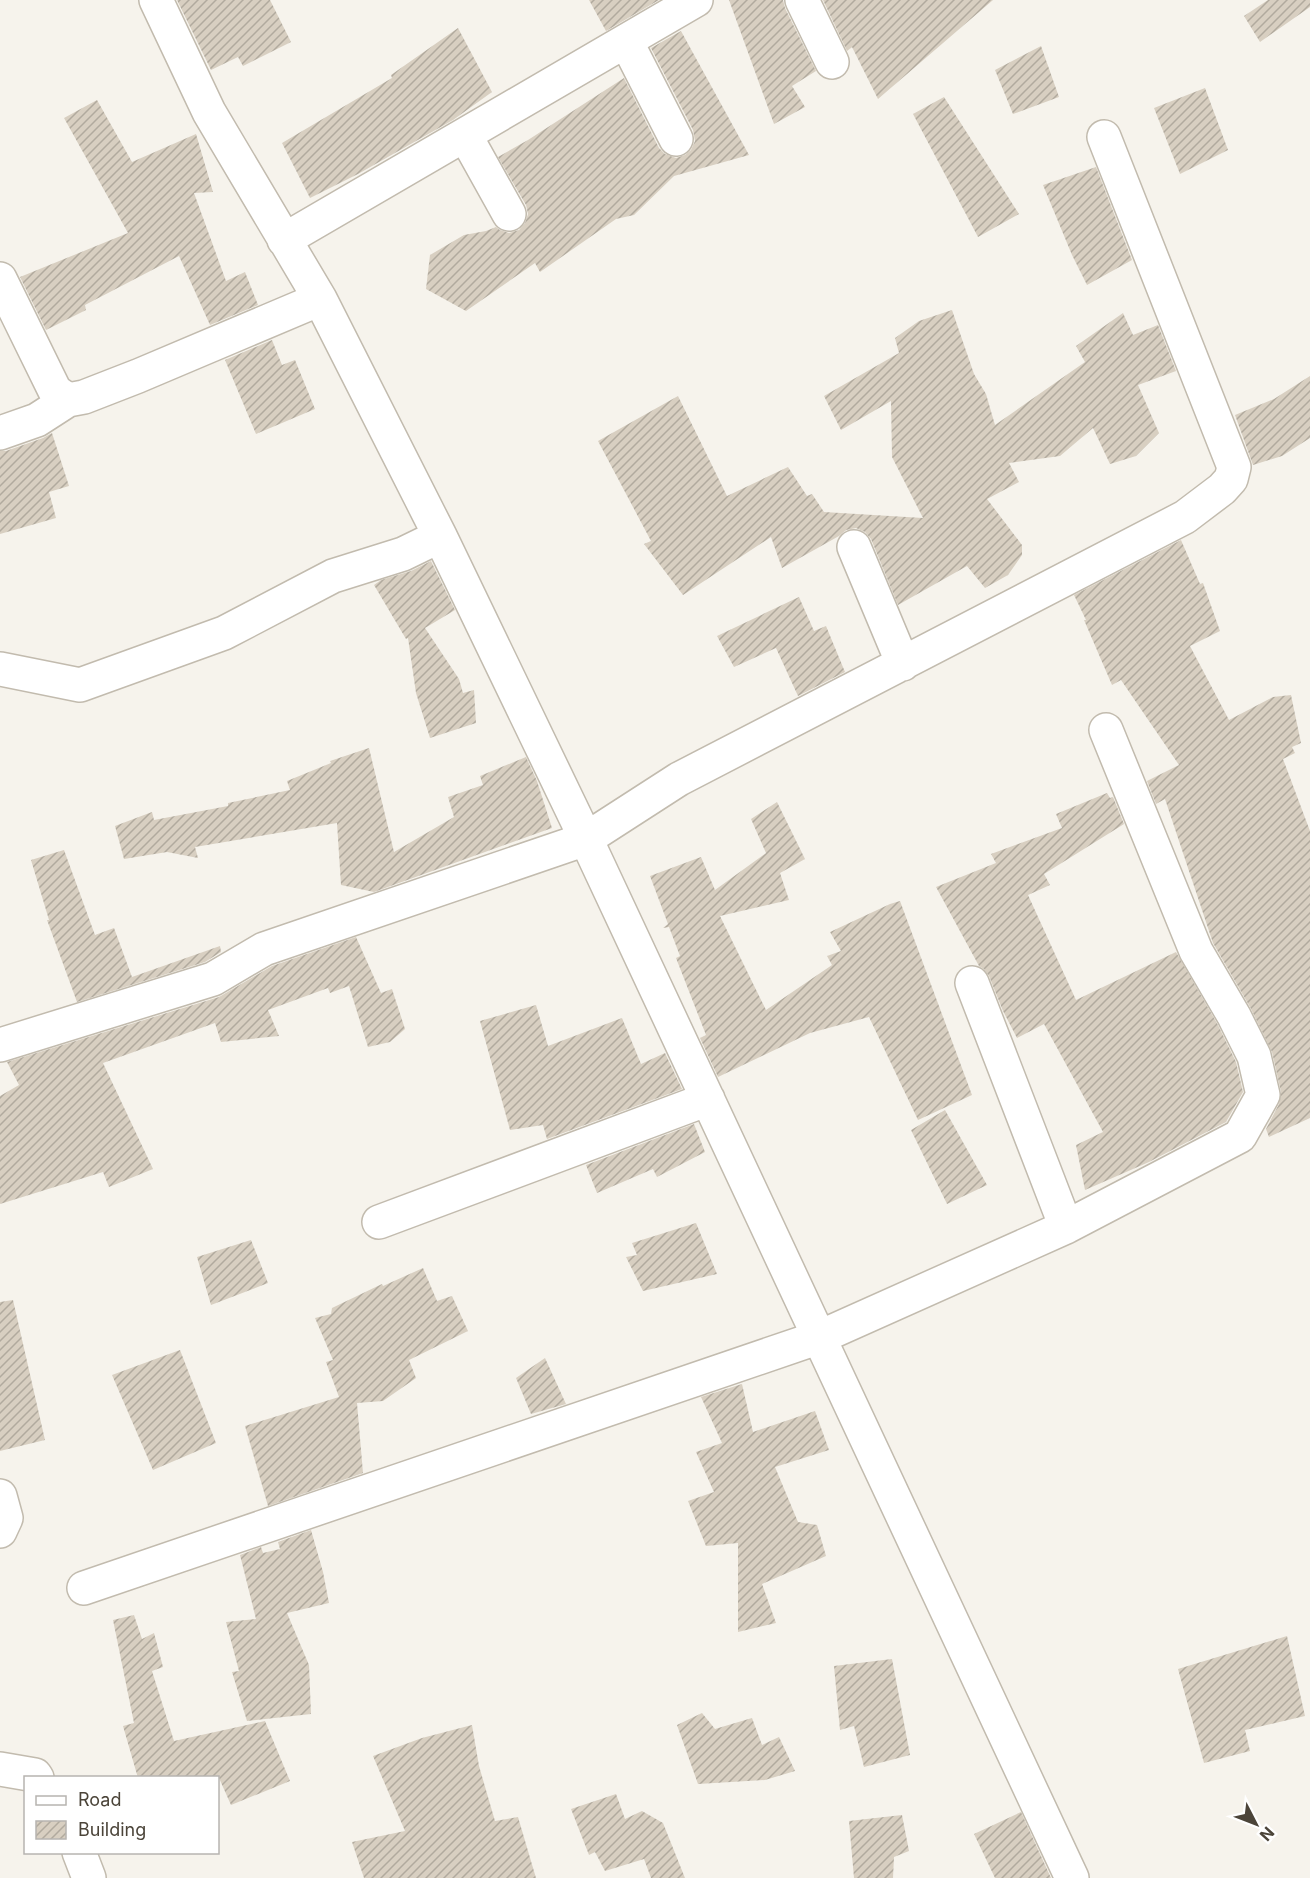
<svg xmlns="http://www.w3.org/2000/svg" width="1310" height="1878" font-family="Inter,sans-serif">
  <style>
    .building { fill: url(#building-hatch) }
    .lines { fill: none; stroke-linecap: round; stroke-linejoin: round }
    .minor-casing { stroke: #c2bbae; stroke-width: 36 }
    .minor { stroke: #fff; stroke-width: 33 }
  </style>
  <defs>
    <pattern id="building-hatch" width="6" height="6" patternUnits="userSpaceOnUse" patternTransform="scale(1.5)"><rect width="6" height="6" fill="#d8cfc1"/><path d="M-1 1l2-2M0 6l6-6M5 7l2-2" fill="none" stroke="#b1aa9e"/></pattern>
  </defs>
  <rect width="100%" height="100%" fill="#f6f3ec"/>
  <path class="building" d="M 177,0 L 270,0 L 291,42 L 243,66 L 238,57 L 211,70 Z
    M 589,0 L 659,0 L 606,31 Z
    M 729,0 L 783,0 L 785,8 L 816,71 L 792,86 L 805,107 L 774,124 Z
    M 823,0 L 993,0 L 878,99 L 852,47 L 847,51 Z
    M 1268,0 L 1310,0 L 1310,7 L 1260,42 L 1244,16 Z
    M 458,28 L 492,92 L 453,120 L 358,174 L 310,198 L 282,143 L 392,78 L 391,75 Z
    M 681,31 L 749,155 L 674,176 L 634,215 L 616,219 L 540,272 L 535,263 L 466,311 L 426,289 L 430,255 L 464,235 L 486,231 L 496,227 L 500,230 L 509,233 L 519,230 L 525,223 L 528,214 L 526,205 L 498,157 L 528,140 L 624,78 L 659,148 L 665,154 L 676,158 L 685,155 L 691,150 L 695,141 L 693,130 L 651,48 Z
    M 1041,46 L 1059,97 L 1013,114 L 995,70 Z
    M 1205,88 L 1228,150 L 1180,174 L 1154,108 Z
    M 944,97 L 1019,214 L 978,237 L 913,114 Z
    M 97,100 L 132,162 L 196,134 L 213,192 L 194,193 L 226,281 L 245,272 L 258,305 L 210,325 L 179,256 L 85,305 L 86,310 L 46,330 L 20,277 L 128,233 L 64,118 Z
    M 1096,167 L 1132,260 L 1087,285 L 1072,255 L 1043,185 Z
    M 952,310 L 974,374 L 986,394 L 995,425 L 1085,362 L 1076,346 L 1123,313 L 1133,335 L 1158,325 L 1176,371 L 1138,385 L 1159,433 L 1136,456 L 1110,464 L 1093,428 L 1060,456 L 1009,463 L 1019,482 L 987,499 L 1022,545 L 1022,555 L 1008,575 L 985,588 L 967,566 L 898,605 L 871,539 L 865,532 L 856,528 L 846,530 L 839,536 L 782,568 L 771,537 L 683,595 L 644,544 L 651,541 L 598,441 L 678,396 L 727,496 L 788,467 L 807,496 L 812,494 L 824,512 L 923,518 L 892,457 L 891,401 L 841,430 L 824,396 L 899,353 L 895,338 L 919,321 Z
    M 272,340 L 282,365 L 295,360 L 315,409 L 256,434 L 225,360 Z
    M 1310,376 L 1310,438 L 1282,456 L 1253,465 L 1235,415 L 1274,399 Z
    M 52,433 L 69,486 L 49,492 L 56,518 L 0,534 L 0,451 L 6,451 L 43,438 Z
    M 1181,540 L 1200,584 L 1203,583 L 1220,631 L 1190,646 L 1229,720 L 1273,697 L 1291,695 L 1301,743 L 1292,747 L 1295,753 L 1283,759 L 1310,831 L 1310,1118 L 1269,1137 L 1266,1129 L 1279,1104 L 1281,1092 L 1272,1052 L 1250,1007 L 1213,943 L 1165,799 L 1156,804 L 1147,781 L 1179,765 L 1121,680 L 1112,685 L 1084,620 L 1086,620 L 1074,595 Z
    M 431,561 L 455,610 L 425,628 L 459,679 L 463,693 L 474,690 L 476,723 L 430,738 L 416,693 L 408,638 L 406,639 L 374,585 L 381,580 L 411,571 Z
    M 799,597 L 814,631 L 826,626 L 845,672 L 798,696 L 776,648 L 734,667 L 717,636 Z
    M 369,748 L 394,852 L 454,817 L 448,797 L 483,785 L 480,776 L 526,757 L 537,781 L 552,828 L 374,892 L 341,885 L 337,823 L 195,847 L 198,858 L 167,852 L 124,859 L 115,826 L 152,812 L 154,820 L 228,806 L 228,803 L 290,790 L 287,781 L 331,763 L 330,761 Z
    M 1107,793 L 1110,798 L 1113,797 L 1124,824 L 1044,874 L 1050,885 L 1028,895 L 1076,1000 L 1176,952 L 1218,1025 L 1236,1062 L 1243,1092 L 1226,1122 L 1149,1162 L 1085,1190 L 1076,1145 L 1103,1132 L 1044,1024 L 1017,1038 L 1003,1011 L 989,976 L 984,969 L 979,966 L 936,887 L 996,863 L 991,854 L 1062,828 L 1056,814 Z
    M 777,802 L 805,859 L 780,873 L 789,900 L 720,916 L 766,1010 L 832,965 L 827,956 L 841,951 L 830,932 L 890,904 L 900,901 L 972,1095 L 918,1120 L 869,1017 L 810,1033 L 718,1077 L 700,1038 L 706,1035 L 676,958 L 680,956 L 669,927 L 663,928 L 668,924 L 650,876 L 701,857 L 715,890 L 766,853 L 751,819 Z
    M 64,850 L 95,935 L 114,928 L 132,977 L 220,946 L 221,952 L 205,962 L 77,1002 L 47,920 L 49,920 L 31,860 Z
    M 356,937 L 381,993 L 392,989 L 405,1029 L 390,1042 L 368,1047 L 349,986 L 330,993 L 328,988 L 268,1010 L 279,1036 L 221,1042 L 215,1023 L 103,1063 L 153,1169 L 109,1187 L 103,1172 L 0,1204 L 0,1096 L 19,1085 L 7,1062 L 219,997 L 272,966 Z
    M 536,1005 L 548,1046 L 622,1018 L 641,1064 L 665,1053 L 682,1089 L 547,1139 L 543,1125 L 510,1130 L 480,1021 Z
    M 945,1110 L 987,1185 L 947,1204 L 911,1130 Z
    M 694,1124 L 705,1152 L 657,1177 L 653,1169 L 597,1193 L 586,1165 Z
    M 696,1223 L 717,1274 L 643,1291 L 626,1257 L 637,1255 L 632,1243 Z
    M 251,1240 L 268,1283 L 211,1305 L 197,1257 Z
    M 423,1268 L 437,1301 L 452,1296 L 468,1331 L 409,1360 L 416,1378 L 383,1401 L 357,1403 L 363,1473 L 268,1506 L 245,1426 L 339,1397 L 326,1362 L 333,1360 L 315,1318 L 331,1314 L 332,1308 L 382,1284 L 383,1286 Z
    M 13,1300 L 45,1440 L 0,1451 L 0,1302 Z
    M 180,1350 L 216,1443 L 153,1470 L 112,1375 Z
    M 545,1358 L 566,1404 L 531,1414 L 516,1378 Z
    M 742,1384 L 753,1432 L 815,1411 L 829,1450 L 775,1467 L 798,1522 L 817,1525 L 826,1556 L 762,1584 L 776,1623 L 738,1632 L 738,1543 L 706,1546 L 688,1501 L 714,1492 L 696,1452 L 722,1443 L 701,1397 Z
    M 311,1530 L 323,1572 L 329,1603 L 287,1613 L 309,1665 L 311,1714 L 247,1721 L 232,1672 L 239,1671 L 226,1622 L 256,1619 L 240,1555 L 261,1547 L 263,1553 L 280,1549 L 278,1542 Z
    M 134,1615 L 142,1639 L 154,1633 L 163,1667 L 152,1671 L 174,1741 L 265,1721 L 290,1781 L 231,1805 L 219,1778 L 138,1778 L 123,1726 L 134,1723 L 113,1620 Z
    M 1287,1636 L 1305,1716 L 1245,1730 L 1250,1751 L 1204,1763 L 1178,1669 Z
    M 892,1659 L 910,1755 L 864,1767 L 854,1726 L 840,1730 L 834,1666 Z
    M 702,1713 L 715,1729 L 752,1718 L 762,1745 L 779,1737 L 795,1771 L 765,1780 L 698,1784 L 677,1725 Z
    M 472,1725 L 479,1766 L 495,1821 L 518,1817 L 536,1878 L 364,1878 L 352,1842 L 405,1831 L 373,1756 L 422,1738 Z
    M 616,1794 L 625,1819 L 642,1811 L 663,1823 L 685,1878 L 651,1878 L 644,1859 L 605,1871 L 595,1852 L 589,1855 L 571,1809 Z
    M 1021,1812 L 1051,1878 L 995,1878 L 974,1834 Z
    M 902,1815 L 909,1851 L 894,1857 L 893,1878 L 854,1878 L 849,1821 Z"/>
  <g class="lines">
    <g class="minor-casing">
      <path id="minor" d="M 156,0 L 209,112 L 320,299 L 440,536 L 586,839 L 1072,1878
        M 802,0 L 832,62
        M 626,41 L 676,139
        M 465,135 L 509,214
        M 284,240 L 696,0
        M 0,279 L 55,391 L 68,400
        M 0,433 L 37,420 L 68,400 L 84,397 L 138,376 L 320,299
        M 854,547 L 903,664
        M 0,669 L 80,685 L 224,633 L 333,576 L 403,554 L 440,536
        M 972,983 L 1066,1227
        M 0,1045 L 213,979 L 264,949 L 586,839 L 679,779 L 1185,517 L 1222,489 L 1231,479 L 1234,467 L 1104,137
        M 379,1222 L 708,1099
        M 0,1496 L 6,1518 L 0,1531
        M 84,1588 L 820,1337 L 1066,1227 L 1240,1136 L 1263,1095 L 1254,1056 L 1234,1016 L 1196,951 L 1106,730
        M 0,1769 L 35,1775 L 37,1778
        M 79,1852 L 89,1878"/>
    </g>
    <use href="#minor" class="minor"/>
  </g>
  <rect x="24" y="1776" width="195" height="78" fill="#ffffff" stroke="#b7b4b0" stroke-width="1.5"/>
  <rect x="36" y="1796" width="30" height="9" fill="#ffffff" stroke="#b7b4b0" stroke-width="1.5"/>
  <text x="78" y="1806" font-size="18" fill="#4b4439">Road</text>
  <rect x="36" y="1821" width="30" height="18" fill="url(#building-hatch)" stroke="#b7b4b0" stroke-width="1.5"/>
  <text x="78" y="1836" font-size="18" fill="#4b4439">Building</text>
  <g transform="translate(1256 1824) rotate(132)" stroke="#ffffff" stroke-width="4.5" paint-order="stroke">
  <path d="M0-4.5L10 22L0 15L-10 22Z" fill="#4b4439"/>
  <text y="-9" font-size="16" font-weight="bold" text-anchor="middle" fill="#4b4439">N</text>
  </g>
</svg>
